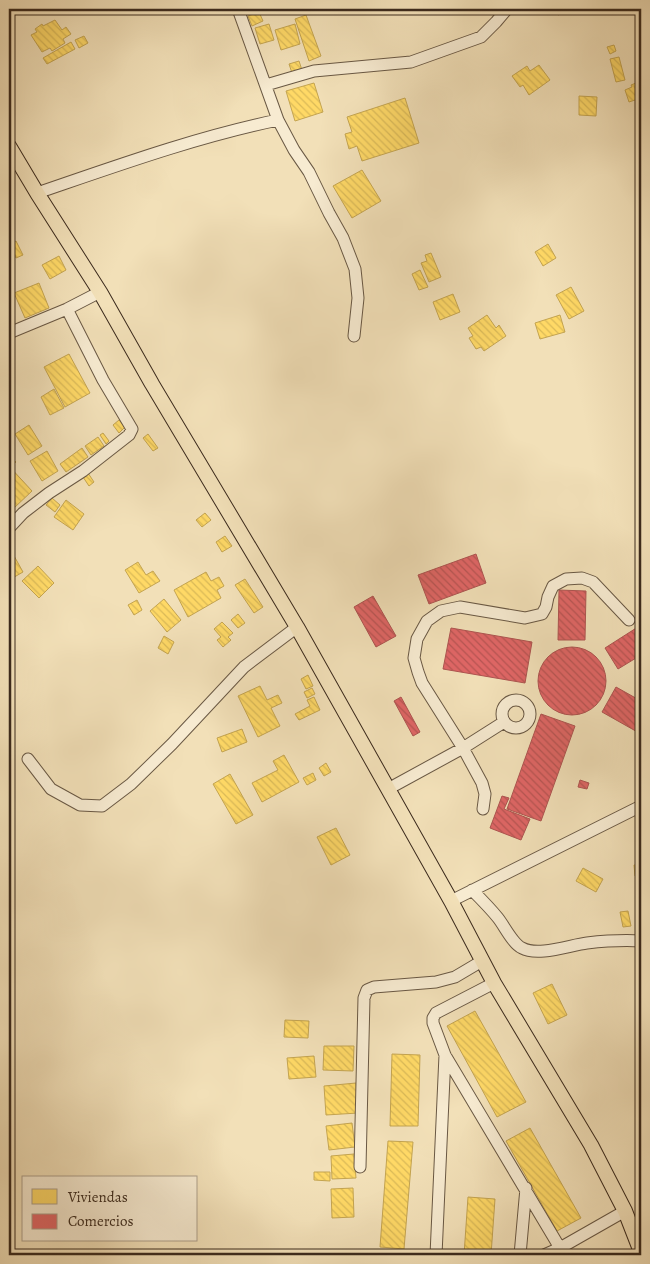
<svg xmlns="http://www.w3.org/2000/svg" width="650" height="1264" font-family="Alegreya,serif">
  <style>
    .homes { fill: url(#homes-back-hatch); stroke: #c4a450 }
    .shops { fill: url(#shops-back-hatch); stroke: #ae5450 }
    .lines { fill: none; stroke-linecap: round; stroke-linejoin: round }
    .minor-casing { stroke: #695844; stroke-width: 13 }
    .major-casing { stroke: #3b2a1d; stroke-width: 16 }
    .minor { stroke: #f7ebd1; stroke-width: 11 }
    .major { stroke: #f2e0b8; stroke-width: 14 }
  </style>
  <defs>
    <pattern id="homes-back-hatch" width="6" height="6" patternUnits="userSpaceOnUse" patternTransform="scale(1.25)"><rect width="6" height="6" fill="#ffd966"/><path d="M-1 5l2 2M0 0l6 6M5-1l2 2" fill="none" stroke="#dbba58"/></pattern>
    <pattern id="shops-back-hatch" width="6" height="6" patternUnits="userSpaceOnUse" patternTransform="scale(1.25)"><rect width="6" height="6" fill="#e06666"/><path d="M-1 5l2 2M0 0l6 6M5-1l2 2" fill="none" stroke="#b75453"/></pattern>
  </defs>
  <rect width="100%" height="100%" fill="#f2e0b8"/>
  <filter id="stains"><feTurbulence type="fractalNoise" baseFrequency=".004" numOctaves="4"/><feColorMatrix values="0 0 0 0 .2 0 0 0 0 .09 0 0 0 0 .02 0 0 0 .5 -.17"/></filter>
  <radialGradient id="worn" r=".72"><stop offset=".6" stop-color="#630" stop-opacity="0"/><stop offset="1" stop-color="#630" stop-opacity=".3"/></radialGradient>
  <path class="homes" d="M 556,9 L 568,9 L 569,10 L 558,15 Z
    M 259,12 L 263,21 L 252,26 L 248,16 Z
    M 306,15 L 321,56 L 309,61 L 295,19 Z
    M 55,20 L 62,30 L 66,27 L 71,34 L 63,39 L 65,43 L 52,51 L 50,48 L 42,52 L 31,35 L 37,32 L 35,29 L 42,24 L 43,26 Z
    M 269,24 L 274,40 L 260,44 L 255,28 Z
    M 295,24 L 300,44 L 281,50 L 275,30 Z
    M 84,36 L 88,43 L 79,48 L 75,40 Z
    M 71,42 L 75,49 L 47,64 L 43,58 Z
    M 614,45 L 616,51 L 610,54 L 607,47 Z
    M 619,57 L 625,80 L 616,82 L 610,59 Z
    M 299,61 L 302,70 L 292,73 L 289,64 Z
    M 539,65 L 550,80 L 529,95 L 523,85 L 520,87 L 512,76 L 527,66 L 530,71 Z
    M 641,81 L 641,98 L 629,102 L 625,90 L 632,87 L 631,85 Z
    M 314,83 L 323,112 L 295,121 L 286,91 Z
    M 579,96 L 597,97 L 596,116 L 579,115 Z
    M 405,98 L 419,143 L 362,161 L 357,146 L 349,149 L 345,134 L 352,132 L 347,117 Z
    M 362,170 L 381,201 L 352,218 L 333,186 Z
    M 16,241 L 23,255 L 16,258 L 10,244 Z
    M 548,244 L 556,258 L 543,266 L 535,252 Z
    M 431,253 L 441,277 L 429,282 L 421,263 L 427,261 L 425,255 Z
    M 59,256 L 66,270 L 50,279 L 42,265 Z
    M 420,270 L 428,287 L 419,290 L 412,274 Z
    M 39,283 L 49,308 L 25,318 L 14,293 Z
    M 571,287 L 584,311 L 569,319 L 556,295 Z
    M 453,294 L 460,312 L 440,320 L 433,302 Z
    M 487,315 L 496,328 L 499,325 L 506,336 L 484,351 L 481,347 L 476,349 L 469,338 L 473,336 L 468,328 Z
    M 560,315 L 565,332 L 540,339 L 535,323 Z
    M 69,354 L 90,393 L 65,407 L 44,367 Z
    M 54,389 L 64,408 L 50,415 L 41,397 Z
    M 119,420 L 125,427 L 119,433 L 113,425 Z
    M 29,425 L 42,446 L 28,455 L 15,434 Z
    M 103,433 L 109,441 L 106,444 L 100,435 Z
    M 148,434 L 158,448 L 153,451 L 143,438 Z
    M 98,437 L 104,446 L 91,455 L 85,446 Z
    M 82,448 L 88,457 L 66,472 L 60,464 Z
    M 47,451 L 58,471 L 42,481 L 30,461 Z
    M 11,457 L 16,462 L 11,467 L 9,465 L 9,459 Z
    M 9,466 L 32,491 L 14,508 L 9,503 Z
    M 88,473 L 94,482 L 89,486 L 83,477 Z
    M 52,498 L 60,505 L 55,512 L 46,505 Z
    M 66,500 L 84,514 L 73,530 L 54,517 Z
    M 205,513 L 211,520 L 202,527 L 196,520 Z
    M 225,536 L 232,546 L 222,552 L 216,542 Z
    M 13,554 L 23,572 L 9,580 L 9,557 Z
    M 138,562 L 146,575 L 153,571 L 160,581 L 139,593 L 125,570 Z
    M 38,566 L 54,583 L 39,598 L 22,581 Z
    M 206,572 L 211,581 L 219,577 L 224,586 L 217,590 L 221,598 L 188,617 L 174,590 Z
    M 245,579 L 263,607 L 254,613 L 235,585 Z
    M 164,599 L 181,620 L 167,632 L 150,611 Z
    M 137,600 L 142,610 L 134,615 L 128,605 Z
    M 238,614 L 245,623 L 238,628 L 231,620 Z
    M 222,622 L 233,633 L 228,637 L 231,640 L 223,647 L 217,640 L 221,637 L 214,629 Z
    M 164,636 L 174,642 L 168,654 L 158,648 Z
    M 308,675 L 313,686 L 306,689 L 301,679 Z
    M 260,686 L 267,700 L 278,695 L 282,703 L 271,708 L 280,726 L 258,737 L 238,696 Z
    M 312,688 L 315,694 L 307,698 L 304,692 Z
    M 314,697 L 320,710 L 299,720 L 295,714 L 310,706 L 307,700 Z
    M 242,729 L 247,742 L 222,752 L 217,738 Z
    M 284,755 L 299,782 L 262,802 L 252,783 L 278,770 L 273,761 Z
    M 326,763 L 331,772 L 324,776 L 319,768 Z
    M 313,773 L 316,780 L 307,785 L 303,778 Z
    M 230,774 L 253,815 L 236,824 L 213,784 Z
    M 336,828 L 350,855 L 331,865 L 317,837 Z
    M 634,865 L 641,865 L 641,876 L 635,876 Z
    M 583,868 L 603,879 L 596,892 L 576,881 Z
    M 628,911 L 631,926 L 623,927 L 620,912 Z
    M 552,984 L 567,1015 L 548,1024 L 533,993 Z
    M 475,1011 L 526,1102 L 497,1117 L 447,1026 Z
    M 285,1020 L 309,1021 L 308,1038 L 284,1037 Z
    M 324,1046 L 354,1046 L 353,1071 L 323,1070 Z
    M 392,1054 L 420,1055 L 418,1126 L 390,1126 Z
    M 314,1056 L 316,1077 L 289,1079 L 287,1058 Z
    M 356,1083 L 358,1113 L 326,1115 L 324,1086 Z
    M 352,1123 L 355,1147 L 329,1150 L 326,1126 Z
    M 530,1128 L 581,1218 L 557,1231 L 506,1141 Z
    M 388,1141 L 413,1142 L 404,1249 L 380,1247 Z
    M 354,1154 L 356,1178 L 332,1179 L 331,1156 Z
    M 314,1172 L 330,1172 L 330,1181 L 314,1180 Z
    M 353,1188 L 354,1217 L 332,1218 L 331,1189 Z
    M 468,1197 L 495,1199 L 491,1255 L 464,1255 Z"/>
  <path class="shops" d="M 476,554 L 486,583 L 429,604 L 418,575 Z
    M 559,590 L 586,591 L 585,640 L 558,640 Z
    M 373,596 L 396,636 L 376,647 L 354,607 Z
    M 641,625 L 641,655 L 618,669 L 605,648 Z
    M 451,628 L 532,642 L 525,683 L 443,669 Z
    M538 681a34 34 0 1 1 68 0a34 34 0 1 1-68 0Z
    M 616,687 L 641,701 L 641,734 L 602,712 Z
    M 401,697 L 420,732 L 413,736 L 394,701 Z
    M 541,714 L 575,726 L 541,821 L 507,809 Z
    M 580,780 L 589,783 L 587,789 L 578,787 Z
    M 502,796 L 509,798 L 504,809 L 530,819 L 521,840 L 490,828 Z"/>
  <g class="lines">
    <g class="minor-casing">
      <path id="minor" d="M 9,10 L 10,9
        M 266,85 L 314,71 L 411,62 L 481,37 L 496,22 L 507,9
        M 278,120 L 294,150 L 309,172 L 329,213 L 343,238 L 355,269 L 358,298 L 354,336
        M 37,193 C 116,166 196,137 278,120 L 238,9
        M 9,333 L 67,309 L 100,292
        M 9,528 L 23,513 L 49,493 L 83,471 L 129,435 L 132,429 L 103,380 L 67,309
        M502 714a14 14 0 1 1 28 0a14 14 0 1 1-28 0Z
        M 28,759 L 51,789 L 80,805 L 102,806 L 131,784 L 172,744 L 244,667 L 297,627
        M 388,789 L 463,748 L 504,722
        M 483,809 L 485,794 L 482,783 L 463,748 L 422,683 L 418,672 L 414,658 L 417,639 L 427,621 L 441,611 L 460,607 L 525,618 L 542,614 L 546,607 L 548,597 L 553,586 L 566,579 L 582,578 L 593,582 L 629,620
        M 472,890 C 481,899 490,908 498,918 C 505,927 513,944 522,948 C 538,957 570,945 587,943 C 605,941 623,940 641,941
        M 451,901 L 641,806
        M 494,983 L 436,1013 L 433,1018 L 433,1023 L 445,1055 L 560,1248 L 563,1255
        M 360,1167 L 364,998 L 367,990 L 374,987 L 436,982 L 455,977 L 482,961
        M 436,1255 L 445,1055
        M 520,1255 L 526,1188
        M 544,1255 L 560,1248 L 625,1211"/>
    </g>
    <g class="major-casing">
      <path id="major" d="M 9,146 L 37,193 L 100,292 L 152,384 L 297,627 L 451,901 L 494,983 L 591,1145 L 625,1211 L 641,1252"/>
    </g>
    <use href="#minor" class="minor"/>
    <use href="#major" class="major"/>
  </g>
  <rect width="650" height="1264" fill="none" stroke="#f2e0b8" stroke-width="30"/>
  <rect x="10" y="10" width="630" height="1244" fill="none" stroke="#3b2a1d" stroke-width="2.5"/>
  <rect x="15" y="15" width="620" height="1234" fill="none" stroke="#3b2a1d"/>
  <rect x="22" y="1176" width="175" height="65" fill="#f7ebd1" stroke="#ac9e89"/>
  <rect x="32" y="1189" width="25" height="15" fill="#ffd966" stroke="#ac9e89"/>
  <text x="68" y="1202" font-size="15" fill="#3b2a1d">Viviendas</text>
  <rect x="32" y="1214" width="25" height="15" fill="#e06666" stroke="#ac9e89"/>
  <text x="68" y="1226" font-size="15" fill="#3b2a1d">Comercios</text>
  <rect width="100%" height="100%" filter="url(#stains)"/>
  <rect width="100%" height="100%" fill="url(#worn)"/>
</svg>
